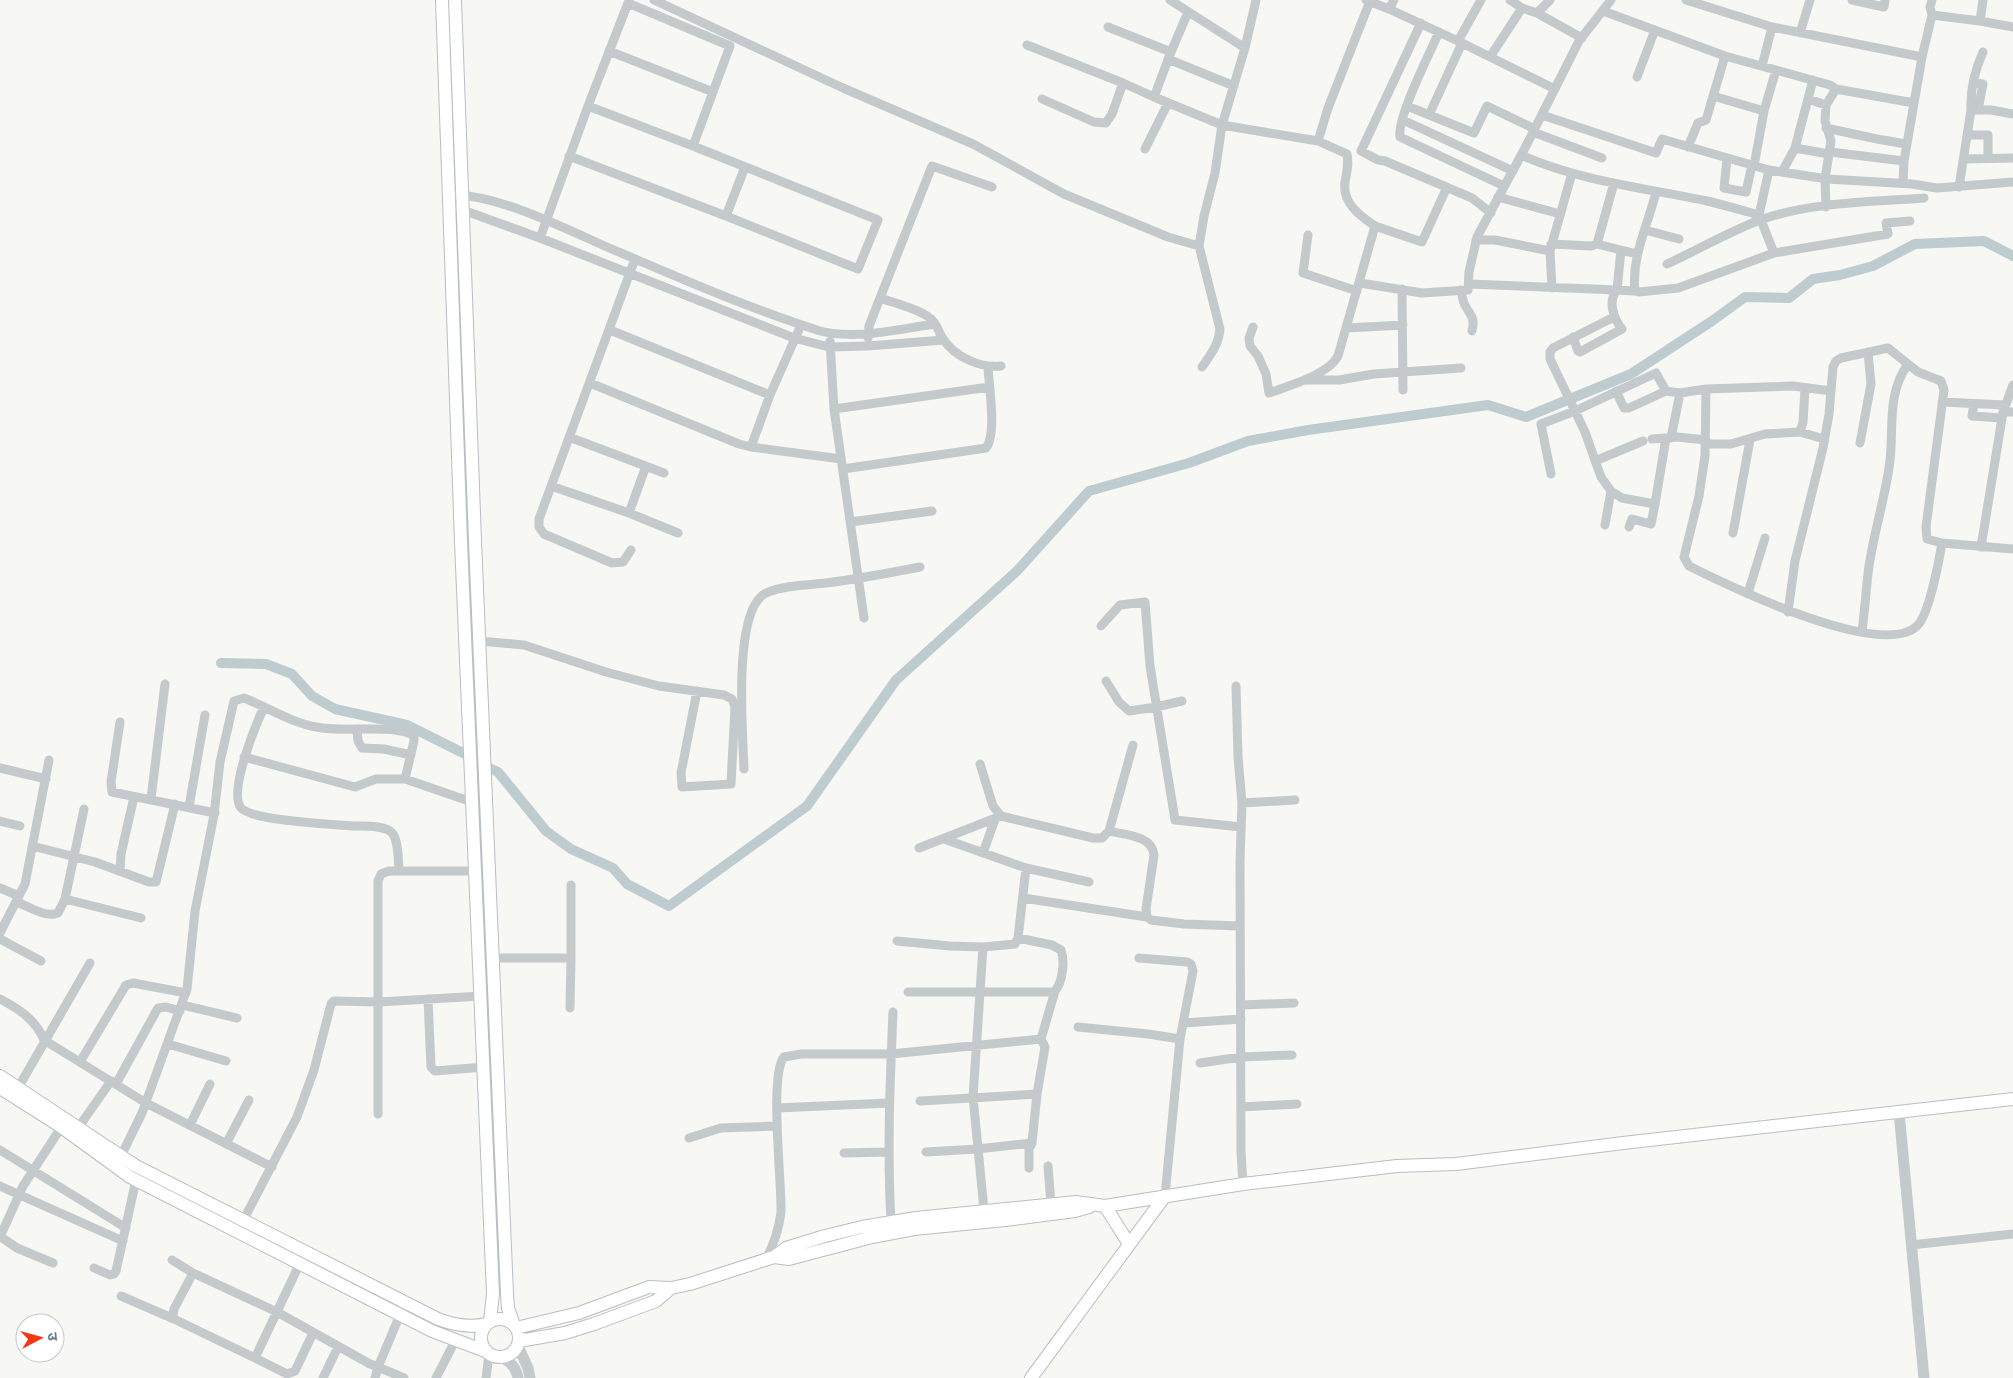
<svg xmlns="http://www.w3.org/2000/svg" width="2013" height="1378" font-family="Barlow,'Noto Sans Devanagari',sans-serif">
  <style>
    .lines { fill: none; stroke-linecap: round; stroke-linejoin: round }
    .canal { stroke: #beccd0; stroke-width: 10 }
    .secondary-casing { stroke: #b8bec2; stroke-width: 14 }
    .minor { stroke: #c4c9cc; stroke-width: 9 }
    .tertiary { stroke: #c4c9cc; stroke-width: 11 }
    .secondary { stroke: #fff; stroke-width: 12 }
  </style>
  <rect width="100%" height="100%" fill="#f7f7f3"/>
  <g class="lines">
    <path class="canal" d="M 221,663 L 266,664 L 292,674 L 312,696 L 335,709 L 407,725 L 465,754
      M 489,768 L 498,772 L 546,831 L 571,849 L 613,868 L 627,884 L 669,906 L 807,806 L 896,680 L 1017,571 L 1089,491 L 1189,463 L 1248,441 L 1308,430 L 1488,405 L 1526,417 L 1631,374 L 1712,321 L 1745,297 L 1789,298 L 1813,279 L 1840,275 L 1873,266 L 1915,244 L 1984,241 L 2013,256"/>
    <g class="secondary-casing">
      <path id="secondary" d="M 442,0 L 461,542 L 493,1294 L 490,1321
        M 455,0 L 475,541 L 507,1294 L 508,1308 L 514,1325
        M 0,1076 L 136,1166 L 438,1319 C 454,1325 469,1328 486,1324
        M 0,1088 L 60,1126 L 130,1177 L 432,1331 L 485,1351
        M 1105,1206 L 1129,1244
        M 774,1257 L 786,1248 L 825,1236 L 862,1227 L 916,1218 L 1076,1202 L 1105,1206 L 1243,1184 L 1397,1166 L 1456,1164 L 1623,1143 L 2013,1099
        M481 1338a19 19 0 1 1 38 0a19 19 0 1 1-38 0Z
        M 516,1328 L 579,1313 L 649,1287 L 671,1288 L 690,1284 L 774,1257 L 789,1259 L 872,1237 L 914,1229 L 1005,1220 L 1075,1211 L 1089,1207
        M 519,1341 L 565,1333 L 594,1324 L 656,1301 L 671,1288
        M 1031,1378 L 1165,1196"/>
    </g>
    <path class="minor" d="M 654,0 L 843,88 L 973,144 L 1064,194 L 1168,237 L 1199,246
      M 1170,0 L 1245,48 L 1256,0
      M 1366,0 L 1389,9
      M 1394,0 L 1389,9 L 1458,41 L 1481,0
      M 1686,0 L 1772,27 L 1922,57 L 1932,15
      M 1852,0 L 1884,7 L 1885,0
      M 1932,0 L 1930,7 L 1932,15 L 1980,21 L 1983,0
      M 1522,8 L 1537,13 L 1550,0
      M 1603,11 L 1725,56 L 1830,85 L 1836,89 L 1914,103
      M 1537,13 L 1582,38
      M 1980,21 L 2013,27
      M 1421,23 L 1361,151 L 1378,160 L 1385,161 L 1472,198 L 1491,213
      M 1108,27 L 1171,52 L 1188,12
      M 1439,32 C 1430,53 1397,117 1400,137 L 1504,186
      M 1800,33 L 1810,0
      M 1458,41 L 1555,89
      M 1027,45 L 1123,83 L 1154,97 L 1171,52
      M 609,51 L 713,92
      M 1490,57 L 1522,8 L 1510,0
      M 1168,59 L 1234,86
      M 1762,66 L 1772,27
      M 1637,77 L 1655,30
      M 1974,83 L 1983,84 L 1978,110
      M 1713,96 L 1764,111
      M 1154,97 L 1222,125 L 1245,48
      M 1042,99 L 1094,122 L 1106,123 L 1112,114 L 1123,83
      M 1808,99 L 1826,105
      M 1407,106 L 1474,133 L 1487,106 L 1535,129
      M 1971,110 C 1970,91 1975,70 1983,52
      M 1429,115 L 1462,43
      M 1542,115 L 1656,153 L 1662,139 L 1769,170 L 1827,179 L 1912,184 L 1937,188 L 2013,182
      M 1403,120 L 1513,171
      M 1826,128 L 1877,139 L 1906,144
      M 1533,132 L 1602,158
      M 1967,135 L 1988,135 L 1988,158
      M 1318,141 L 1328,108 L 1370,1
      M 1688,147 L 1698,123 L 1706,120 L 1725,56
      M 1795,148 L 1829,154
      M 1145,149 L 1168,103
      M 1830,152 L 1904,161
      M 1521,155 C 1580,181 1644,188 1707,201 C 1724,205 1741,210 1759,215 L 1774,253 L 1888,234 L 1886,223 L 1910,221
      M 569,156 L 726,216 L 858,269 L 878,220 L 693,146
      M 1727,159 L 1724,188 L 1746,192 L 1752,165
      M 1963,159 L 2013,158
      M 1754,166 L 1764,111 L 1776,70
      M 1782,172 L 1795,148 L 1813,80
      M 1614,183 L 1597,244 L 1637,254
      M 1903,183 L 1904,161 L 1922,57
      M 1959,187 L 1971,110 L 1991,110 L 2013,114
      M 1656,192 C 1648,225 1631,257 1635,291 L 1639,292 L 1678,288 L 1774,253
      M 457,195 C 503,197 564,228 607,247 C 677,277 748,308 820,331 C 857,340 898,329 935,324
      M 1498,197 L 1560,214
      M 1826,207 L 1825,179 L 1831,141 L 1825,121 L 1826,105 L 1836,89
      M 460,209 L 540,238 L 794,338 L 829,347 L 868,346 L 944,340
      M 1759,215 L 1769,170
      M 726,216 L 745,167
      M 1645,230 L 1679,239
      M 1308,235 L 1303,273 L 1357,291
      M 540,238 L 588,106 L 628,3 L 730,46 L 693,146 L 588,106
      M 1476,240 L 1495,240 L 1550,251
      M 1551,244 L 1591,246 L 1597,244
      M 1621,250 L 1617,290 L 1635,291
      M 1667,264 C 1698,250 1728,232 1760,220 C 1810,202 1872,202 1924,198
      M 1360,283 L 1422,293 L 1468,290 L 1469,272 L 1477,237 L 1525,148 L 1579,41 L 1611,0
      M 1470,284 L 1617,290 C 1607,301 1614,319 1622,329 L 1580,352 L 1578,351 L 1573,337
      M 1552,288 L 1550,251 L 1572,173
      M 1402,289 L 1403,390
      M 1461,290 C 1462,296 1463,303 1466,307 C 1472,317 1475,319 1472,331
      M 880,298 C 894,303 920,309 931,319 C 937,324 939,333 943,339 C 955,357 980,368 1001,366
      M 1253,327 L 1249,338 L 1250,346 L 1258,356 L 1266,374 L 1269,393 C 1290,385 1328,375 1338,356 L 1375,226 L 1422,242 L 1447,187
      M 1346,328 L 1403,325
      M 610,330 L 770,395 L 801,325
      M 868,338 L 869,326 L 932,166 L 992,187
      M 830,341 L 834,409 L 864,618
      M 1202,367 C 1211,354 1219,344 1220,329 L 1199,246 L 1204,216 L 1215,173 L 1222,125 L 1318,141 L 1347,154 C 1349,165 1347,171 1345,182 C 1342,203 1360,216 1375,226
      M 1307,380 L 1339,380 L 1374,374 L 1461,368
      M 590,383 L 739,444 L 751,447
      M 1805,388 L 1803,422 L 1800,432 L 1824,439
      M 1706,389 L 1793,386 L 1831,391
      M 1616,391 L 1624,408 L 1629,408 L 1666,391
      M 770,395 L 751,447 L 841,459
      M 1942,402 L 2005,405
      M 1974,404 L 1972,416 L 2002,418
      M 834,409 L 989,387
      M 2003,412 L 2013,412
      M 569,437 L 664,473
      M 1666,438 L 1655,504 L 1622,498 L 1611,491 L 1601,477 L 1585,432 L 1575,411 L 1656,373 L 1666,391 L 1680,393 L 1706,389 L 1705,456 L 1699,496 L 1684,557 L 1689,566 C 1729,586 1881,660 1917,626 C 1929,615 1939,561 1942,543 L 2013,549
      M 1671,438 L 1680,393
      M 1652,439 L 1677,437 L 1706,440
      M 1860,443 L 1871,384 L 1868,352
      M 1706,444 L 1731,444 L 1765,434 L 1800,432
      M 1595,461 L 1643,441
      M 843,469 L 986,448 C 997,434 989,387 988,367
      M 1551,474 L 1541,424 L 1575,411 L 1550,359 L 1550,352 L 1553,348 L 1614,317
      M 551,486 L 629,513 L 646,466
      M 629,513 L 678,533
      M 850,522 L 932,511
      M 1605,525 L 1611,491
      M 1629,527 L 1632,519 L 1651,524 L 1655,504
      M 1733,533 L 1750,440
      M 1981,547 L 2003,412 L 2013,385
      M 631,550 L 623,562 L 612,563 L 544,534 L 539,527 L 539,519 L 635,259
      M 1748,593 L 1765,538
      M 1788,612 L 1795,561 L 1823,448 L 1829,414 L 1833,367 L 1836,361 L 1841,358 L 1888,348 L 1918,372 L 1941,381 L 1944,390 L 1926,527 L 1927,539 L 1942,543
      M 1101,626 L 1120,605 L 1145,602 L 1150,666 L 1175,820 L 1241,827
      M 1862,631 C 1865,610 1866,588 1869,566 C 1874,533 1884,501 1889,468 C 1895,433 1885,396 1908,364
      M 479,641 L 524,645 L 606,672 L 659,686 L 724,695 L 732,699 L 735,707 L 731,784 L 682,787 L 681,773 L 697,691
      M 1106,681 L 1119,702 L 1129,711 L 1156,707 L 1182,701
      M 1236,686 L 1238,757 L 1242,803 L 1240,861 L 1241,1152 L 1243,1184
      M 264,707 C 256,724 228,792 241,808 C 253,821 332,824 352,826 C 363,826 380,825 390,831 C 399,837 398,860 399,871
      M 120,722 L 111,782 L 112,792 L 215,813
      M 357,731 L 358,741 L 362,748 L 384,749 L 411,755
      M 244,757 L 355,787 L 376,779 L 405,779 L 472,802
      M 980,764 L 993,806 L 1001,816 L 1093,838 L 1102,838 L 1109,831 L 1133,745
      M 0,768 L 46,779
      M 744,769 C 743,736 732,609 766,593 C 784,585 808,585 826,583 C 858,579 889,573 920,567
      M 151,799 L 165,684
      M 1242,803 L 1295,800
      M 189,807 L 205,715
      M 0,821 L 20,826
      M 1109,831 C 1125,835 1152,835 1154,855 L 1146,909 L 1147,917 L 1151,920 L 1184,924 L 1240,926
      M 944,839 L 1026,868
      M 32,846 L 95,862 L 149,882 L 156,882 L 175,804
      M 919,848 L 1001,816
      M 983,853 L 995,819
      M 120,871 L 121,854 L 134,797
      M 0,888 L 19,896
      M 1023,898 L 1147,917
      M 65,899 L 141,918
      M 17,902 C 30,907 45,918 58,913 L 65,899 L 84,809
      M 0,933 L 25,884 L 49,760
      M 0,939 L 41,961
      M 897,941 L 950,946 L 983,947
      M 492,958 L 571,958 L 571,885
      M 1139,958 L 1187,962 L 1191,964 L 1193,971 L 1180,1039 L 1165,1196
      M 908,992 L 1054,992 C 1063,983 1065,961 1061,950 L 1052,945 L 1018,938
      M 0,999 C 19,1009 36,1020 44,1040 L 146,1103 L 272,1167
      M 428,999 L 431,1067 L 435,1071 L 484,1067
      M 183,1005 L 237,1018
      M 1241,1005 L 1294,1003
      M 570,1008 L 571,958
      M 1184,1023 L 1241,1019
      M 1078,1027 L 1148,1034 L 1180,1039
      M 168,1044 L 226,1061
      M 80,1062 L 126,985 L 133,983 L 186,993
      M 1200,1063 L 1241,1057 L 1292,1055
      M 116,1084 L 158,1008 L 166,1007 L 180,1011
      M 18,1088 L 90,963
      M 920,1101 L 1037,1094
      M 1241,1107 L 1297,1104
      M 777,1108 L 889,1103
      M 378,1114 L 378,881 L 381,874 L 389,871 L 476,871
      M 190,1125 L 210,1084
      M 78,1128 L 111,1081
      M 689,1138 L 721,1128 L 777,1126
      M 226,1144 L 249,1100
      M 0,1150 L 126,1228
      M 926,1152 L 977,1149 L 1032,1143
      M 844,1153 L 889,1152
      M 121,1156 L 142,1113 L 187,989 L 195,911 L 214,815 L 220,762 L 234,701 L 244,698 L 249,700 C 270,709 293,723 316,727 C 346,733 384,724 411,734 L 414,736 L 414,741 L 405,779
      M 1048,1166 L 1051,1204
      M 1029,1168 L 1029,1149 L 1032,1143 L 1037,1094 L 1045,1047 L 1041,1039 L 1055,991
      M 0,1186 L 123,1241
      M 984,1210 L 973,1097 L 983,947 L 1015,944 L 1018,938 L 1026,868 L 1089,882
      M 243,1221 L 297,1117 L 314,1070 L 331,1004 L 334,1001 L 379,1002 L 481,996
      M 891,1221 C 887,1152 890,1082 893,1012
      M 0,1237 L 23,1186 L 64,1123
      M 1,1237 L 17,1248 L 53,1263
      M 1911,1245 L 2013,1234
      M 766,1259 C 774,1244 779,1229 781,1212 C 782,1183 769,1075 784,1057 L 801,1054 L 891,1054 L 1041,1039
      M 172,1260 L 193,1273 L 277,1312 L 370,1364 L 378,1367 L 402,1310
      M 94,1268 L 110,1275 L 114,1274 L 116,1271 L 136,1180
      M 193,1273 L 174,1309 L 173,1315 L 174,1319 L 255,1358 L 300,1263
      M 121,1296 L 174,1319
      M 255,1358 L 287,1374 L 295,1371 L 313,1333
      M 323,1378 L 338,1347
      M 375,1378 L 378,1367 L 404,1378
      M 436,1378 L 456,1339
      M 486,1378 L 489,1354"/>
    <path class="tertiary" d="M 1899,1112 L 1924,1378
      M 518,1346 L 528,1368 L 530,1378
      M 503,1358 C 512,1363 516,1368 518,1378"/>
    <use href="#secondary" class="secondary"/>
  </g>
  <g transform="translate(40 1338) rotate(84)"><circle r="24" fill="#ffffff" stroke="#c0c9cf"/>
  <path d="M0-4L9 19L0 12L-9 19Z" fill="#f63914"/>
  <text y="-8" font-size="14" font-weight="bold" text-anchor="middle" fill="#627987">उ</text>
  </g>
</svg>
